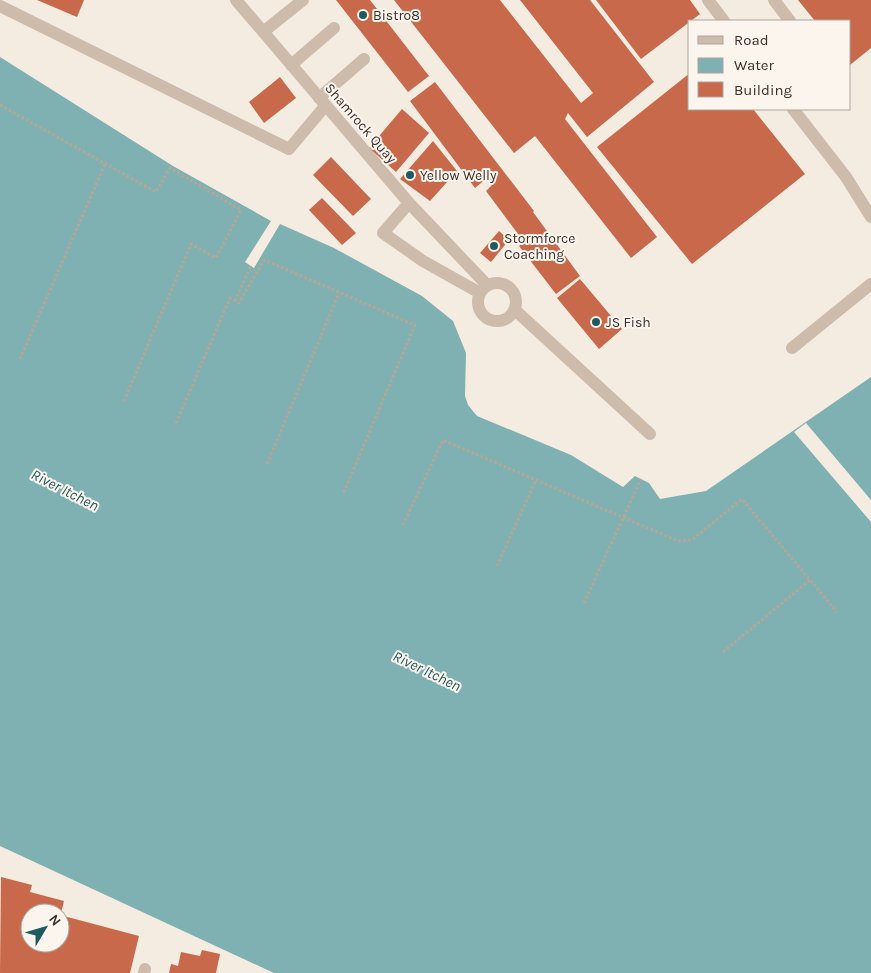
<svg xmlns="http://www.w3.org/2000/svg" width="871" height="973" font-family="Karla,sans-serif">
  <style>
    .water { fill: #7fb0b2 }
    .pier { fill: #f4ebe1 }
    .building { fill: #c8694b }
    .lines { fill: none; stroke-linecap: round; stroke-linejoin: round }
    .path { stroke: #b9a596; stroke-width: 3; stroke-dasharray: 2.5 2.5; stroke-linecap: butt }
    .minor { stroke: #cdbbac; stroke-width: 12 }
    .poi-dot { fill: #1f5a5e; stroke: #fbf5ee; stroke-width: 2 }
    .labels { text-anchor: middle; stroke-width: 4; stroke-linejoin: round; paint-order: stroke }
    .poi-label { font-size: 14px; fill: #3b302b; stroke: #fbf5ee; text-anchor: start }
    .street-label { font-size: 14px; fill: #3b302b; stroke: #fbf5ee }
    .water-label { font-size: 15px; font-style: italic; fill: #1f5a5e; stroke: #fbf5ee }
  </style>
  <rect width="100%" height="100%" fill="#f4ebe1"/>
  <path class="water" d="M 0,57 L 173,166 L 271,221 L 245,262 L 254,268 L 280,224 L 334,248 L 422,296 L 453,321 L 466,353 L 465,396 L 468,405 L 477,416 L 571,455 L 623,487 L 635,476 L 649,483 L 660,499 L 706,491 L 871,377 L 871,973 L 274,973 L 0,846 Z"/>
  <path class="pier" d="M 806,423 L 871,500 L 871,522 L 794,432 Z"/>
  <path class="building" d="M 37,0 L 84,0 L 77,17 Z
    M 336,0 L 370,0 L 429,76 L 408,92 Z
    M 394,0 L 500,0 L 581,103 L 593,93 L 520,0 L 590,0 L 654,82 L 587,137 L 568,113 L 565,119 L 657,237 L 631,258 L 535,136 L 514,153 Z
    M 596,0 L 690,0 L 700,14 L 641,59 Z
    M 798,0 L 871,0 L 871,48 L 850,65 L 850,21 L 815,21 Z
    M 690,73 L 690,109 L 753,109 L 805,174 L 692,264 L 597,147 Z
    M 280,77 L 296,98 L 264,123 L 249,102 Z
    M 435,82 L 534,211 L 533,212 L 580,276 L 556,294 L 519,246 L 524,242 L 486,191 L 492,185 L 487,178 L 475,188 L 410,101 Z
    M 402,109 L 429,133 L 396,172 L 369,148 Z
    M 433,141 L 457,171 L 430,201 L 400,179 Z
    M 331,157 L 371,199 L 353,216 L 313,175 Z
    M 322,198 L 356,233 L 342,245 L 309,210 Z
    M 499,231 L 509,240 L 491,262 L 480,253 Z
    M 580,279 L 622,329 L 599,349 L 557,298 Z
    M 1,877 L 32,885 L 30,892 L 64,901 L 61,913 L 30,913 L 30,943 L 60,943 L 60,915 L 139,936 L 130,973 L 0,973 Z
    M 202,950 L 220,954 L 216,973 L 169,973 L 171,964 L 178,966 L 181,952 L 200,956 Z"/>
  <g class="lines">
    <path class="path" d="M 0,105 L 156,192 L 170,168 L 241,210 L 216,258 L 191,244 L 124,401
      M 235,301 L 251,266
      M 20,359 L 105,164
      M 176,423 L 230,298 L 239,303 L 264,260 L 415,325 L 343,494
      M 267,464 L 339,293
      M 403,525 L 443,440 L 678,541 L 692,540 L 742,499 L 837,612
      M 497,566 L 536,480
      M 584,603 L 641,479
      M 723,652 L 810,580"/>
    <path class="minor" d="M 236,0 L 409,203 L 487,285
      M 708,0 L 724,21
      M 774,0 L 790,21
      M 0,6 L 289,149 L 326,105
      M 263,32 L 303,0
      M 291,65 L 334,28
      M 319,98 L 364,59
      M 793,109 L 846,177 L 871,217
      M 409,203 L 383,233 L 423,261 L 480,293
      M478 302a19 19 0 1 1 38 0a19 19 0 1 1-38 0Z
      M 515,310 L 650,434
      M 792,348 L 871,284
      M 144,973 L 145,969"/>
  </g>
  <g class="poi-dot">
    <circle cx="363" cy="15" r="5"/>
    <circle cx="410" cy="175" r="5"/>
    <circle cx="494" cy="246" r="5"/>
    <circle cx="596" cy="322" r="5"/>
  </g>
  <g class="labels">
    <g class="poi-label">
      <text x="373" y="20">Bistro8</text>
      <text x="420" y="180">Yellow Welly</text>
      <text x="504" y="243">Stormforce<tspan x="504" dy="16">Coaching</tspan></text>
      <text x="606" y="327">JS Fish</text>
    </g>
    <g class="street-label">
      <text transform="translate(361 123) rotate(49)" y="5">Shamrock Quay</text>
    </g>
    <g class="water-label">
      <text transform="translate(65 490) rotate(27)" y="5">River Itchen</text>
      <text transform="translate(427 671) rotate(26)" y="5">River Itchen</text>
    </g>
  </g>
  <rect x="688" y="20" width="162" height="90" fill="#fbf5ee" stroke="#aea6a0"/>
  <rect x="698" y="36" width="25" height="8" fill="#cdbbac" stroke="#aea6a0"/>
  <text x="734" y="45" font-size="15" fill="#3b302b">Road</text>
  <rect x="698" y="58" width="25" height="15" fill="#7fb0b2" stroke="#aea6a0"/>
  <text x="734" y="70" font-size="15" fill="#3b302b">Water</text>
  <rect x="698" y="82" width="25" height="15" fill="#c8694b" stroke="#aea6a0"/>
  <text x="734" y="95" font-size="15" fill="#3b302b">Building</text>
  <g transform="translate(45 928) rotate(52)"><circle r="24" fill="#fbf5ee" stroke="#aea6a0"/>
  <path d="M0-4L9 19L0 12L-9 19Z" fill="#1f5a5e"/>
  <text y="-8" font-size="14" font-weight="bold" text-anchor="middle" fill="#3b302b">N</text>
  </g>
</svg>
